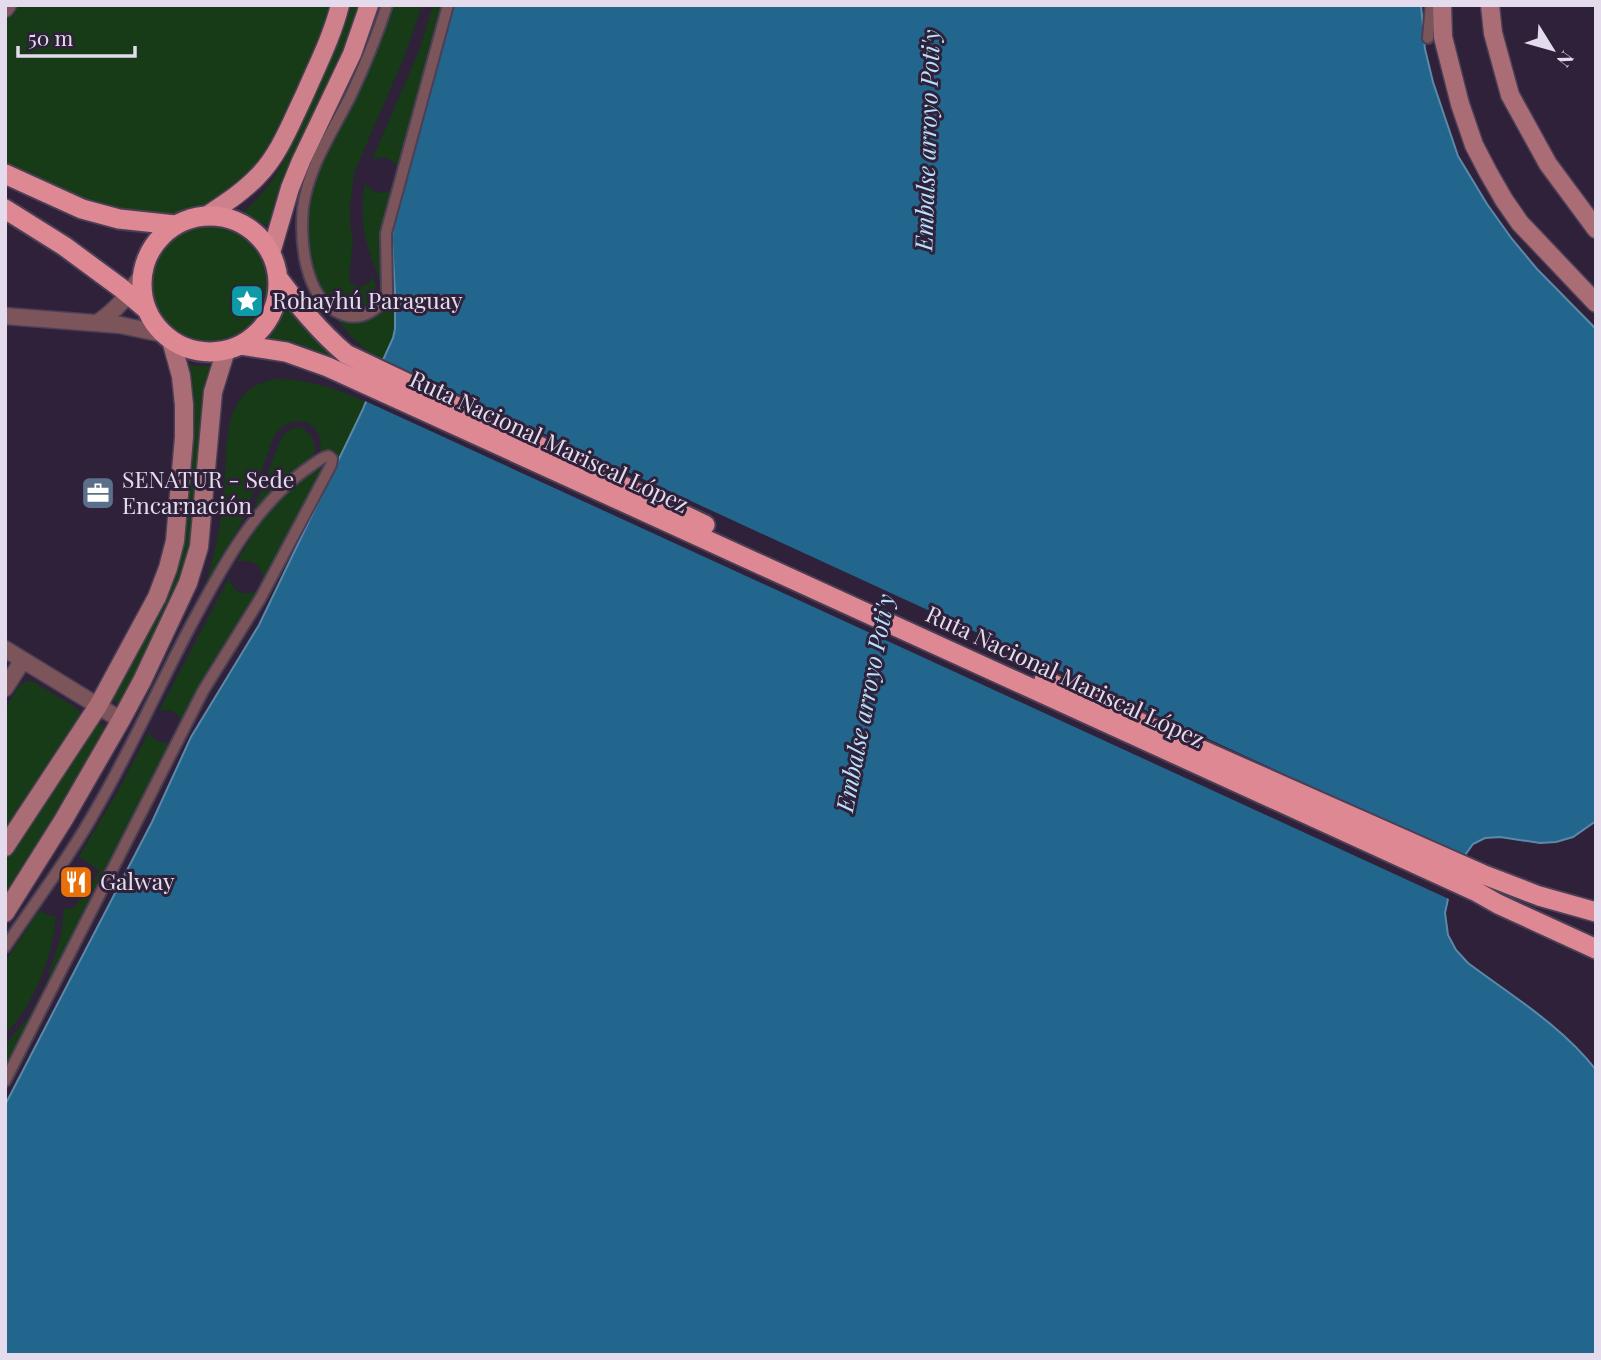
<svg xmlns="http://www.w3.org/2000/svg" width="1601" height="1360" font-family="'Playfair Display',serif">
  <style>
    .green { fill: #173b17 }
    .water { fill: #22668d; stroke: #5c89aa; stroke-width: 2 }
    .pier { fill: #2e2139 }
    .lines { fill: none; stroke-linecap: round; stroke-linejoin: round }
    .pedestrian-casing { stroke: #4b3f56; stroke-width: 14 }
    .minor-casing { stroke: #4b3f56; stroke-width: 19 }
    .secondary-casing { stroke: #4b3f56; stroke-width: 21 }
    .primary-casing { stroke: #4b3f56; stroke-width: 21 }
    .trunk-casing { stroke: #4b3f56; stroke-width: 23 }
    .pedestrian { stroke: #7b555a; stroke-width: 10 }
    .minor { stroke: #7b555a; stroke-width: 16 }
    .secondary { stroke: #aa6d75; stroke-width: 18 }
    .primary { stroke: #ce808b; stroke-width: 18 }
    .trunk { stroke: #de8894; stroke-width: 19 }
    .labels { text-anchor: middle; stroke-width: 6; stroke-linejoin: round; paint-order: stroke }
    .poi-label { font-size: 23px; fill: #e4dcec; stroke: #2e2139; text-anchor: start }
    .street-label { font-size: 23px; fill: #e4dcec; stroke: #2e2139 }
    .water-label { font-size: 24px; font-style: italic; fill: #b8e1fd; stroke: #2e2139 }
  </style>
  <rect width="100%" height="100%" fill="#2e2139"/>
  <path class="green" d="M 10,5 L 339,5 L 271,160 L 206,216 L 175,225 L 146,221 L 5,174 L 5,12 Z
    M 352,5 L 361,5 C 345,53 320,99 298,145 C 286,172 273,197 270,227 L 242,213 C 280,182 292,143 312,100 C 326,68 341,38 352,5 Z
    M 391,5 L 422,5 L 405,55 L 354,173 L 350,208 L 350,226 L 353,238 L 349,278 C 350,284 354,286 361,287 L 370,282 L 372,276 L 376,285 L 372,297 L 362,309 C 315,326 306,242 308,212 C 309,199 313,187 317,175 L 371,60 Z
    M 433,5 L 445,5 L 398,168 C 392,158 383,155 372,160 L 419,51 Z
    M 365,183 C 372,193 381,196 392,189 L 383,226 L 382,286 C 367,247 358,226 365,183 Z
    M152 284a58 58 0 1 1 116 0a58 58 0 1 1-116 0Z
    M 395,292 C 395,315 398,340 383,360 C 362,350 347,333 333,314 C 364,320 380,325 395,292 Z
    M 287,300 L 376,375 L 259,339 C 272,330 278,315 283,301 Z
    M 186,363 L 195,366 L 213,366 L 193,545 L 184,574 L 154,641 L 119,702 L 116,702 L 108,698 L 160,603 Z
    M 275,379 C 306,378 338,389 366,402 L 338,461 L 336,455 L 329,451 L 318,458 C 331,424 294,407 274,436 L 246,513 L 195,613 C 211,573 220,534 224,492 C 227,464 223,430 236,406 C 244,390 258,383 275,379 Z
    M 300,427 C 312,433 318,444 313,457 L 263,502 L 250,518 L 282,436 L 291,429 Z
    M 323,467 L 263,579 C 262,564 250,558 237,562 C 257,525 282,485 323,467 Z
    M 229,578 C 233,591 244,598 257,590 L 182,722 C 177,712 171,708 159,711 Z
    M 28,681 L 32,681 L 78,709 L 81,716 L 5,833 L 5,708 L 21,684 Z
    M 98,722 L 103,725 L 105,731 L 69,796 L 5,894 L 5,861 Z
    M 149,732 C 154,741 162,746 172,741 L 5,1069 L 5,1045 L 30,1015 L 47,981 L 61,935 L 64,909 L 74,908 L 100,871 L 79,856 L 118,791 Z
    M 39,910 L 45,914 L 56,917 C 52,960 34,1003 5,1035 L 5,962 Z"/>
  <path class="water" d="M 452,5 L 1421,5 L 1425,49 L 1433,82 L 1458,156 L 1487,204 L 1512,239 L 1537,269 L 1596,329 L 1596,821 L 1573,837 L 1556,842 L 1540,843 L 1500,837 L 1485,838 L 1473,844 L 1463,858 L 1448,899 L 1445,913 L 1448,935 L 1456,950 L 1468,963 C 1512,996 1562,1026 1596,1070 L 1596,1355 L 5,1355 L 5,1105 L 152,822 L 191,737 L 259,625 L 363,409 L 383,360 L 393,338 L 395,329 L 395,292 L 392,239 L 393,228 Z"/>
  <path class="pier" d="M 380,358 L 1467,858 L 1451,900 L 363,400 Z"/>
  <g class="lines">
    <g class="pedestrian-casing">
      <path id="pedestrian" d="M 387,5 C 377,36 365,65 351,95 C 333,131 308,167 303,208 C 300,241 304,297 339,313 C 347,317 355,318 364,315 C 375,311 382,304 387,293 L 386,233 L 448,5
        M 1428,38 L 1431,5
        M 5,947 C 36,901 71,855 98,806 C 132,747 159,686 190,627 C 221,569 252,509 305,470 C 310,467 323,456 328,456 C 329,456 331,458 332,459 L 331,465 L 260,599 L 203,691 L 5,1081"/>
    </g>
    <g class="minor-casing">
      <path id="minor" d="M 5,9 L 8,5
        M 5,316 L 120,325 L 163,334
        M 97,323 C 116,311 129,294 142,275
        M 5,649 L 121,720
        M 5,688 L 23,660"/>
    </g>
    <g class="secondary-casing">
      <path id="secondary" d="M 1442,5 L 1443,37 L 1460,104 L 1474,145 L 1488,172 L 1504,200 L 1520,223 L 1596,303
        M 1490,5 L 1493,33 L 1510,95 L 1548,164 L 1596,229
        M 5,847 L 98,706 L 157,597 L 168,568 L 175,541 L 184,437 L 184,405 L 181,376 L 171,340
        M 5,913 L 64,819 L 121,720 L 142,681 L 188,583 L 199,547 L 213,392 L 226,350"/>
    </g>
    <g class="primary-casing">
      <path id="primary" d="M 206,216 C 224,204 243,192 258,176 C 279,155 291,123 304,96 C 317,66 332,37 340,5
        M 271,253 L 290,188 L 301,161 L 352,54 L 369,5"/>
    </g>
    <g class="trunk-casing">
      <path id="trunk" d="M 5,174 L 82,209 L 119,219 L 175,225
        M 5,209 L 64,246 L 121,288 L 146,309
        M142 284a68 68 0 1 1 136 0a68 68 0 1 1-136 0Z
        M 278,278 C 299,306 319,331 346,354 L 705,525
        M 241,345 L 286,352 L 328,367 L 1475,891 L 1498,904 L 1596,949
        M 1044,680 L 1482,874 L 1539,896 L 1596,912"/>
    </g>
    <use href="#pedestrian" class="pedestrian"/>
    <use href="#minor" class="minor"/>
    <use href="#secondary" class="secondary"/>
    <use href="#primary" class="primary"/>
    <use href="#trunk" class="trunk"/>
  </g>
  <defs>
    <g id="sight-square" transform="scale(1.75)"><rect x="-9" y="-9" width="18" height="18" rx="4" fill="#0f9aa8" stroke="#2e2139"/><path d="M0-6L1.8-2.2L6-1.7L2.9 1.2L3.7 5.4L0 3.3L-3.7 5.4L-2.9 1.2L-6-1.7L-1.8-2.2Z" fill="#fff"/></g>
    <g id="office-square" transform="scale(1.75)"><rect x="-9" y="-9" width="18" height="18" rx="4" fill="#5c6f8a" stroke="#2e2139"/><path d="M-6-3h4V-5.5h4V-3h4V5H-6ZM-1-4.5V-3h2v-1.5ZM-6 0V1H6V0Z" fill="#fff"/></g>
    <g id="restaurant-square" transform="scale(1.75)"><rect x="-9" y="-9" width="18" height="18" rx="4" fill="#e8710a" stroke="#2e2139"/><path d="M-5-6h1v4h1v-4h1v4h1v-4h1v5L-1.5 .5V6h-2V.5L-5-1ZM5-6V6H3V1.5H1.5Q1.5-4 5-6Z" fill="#fff"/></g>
  </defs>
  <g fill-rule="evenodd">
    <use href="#sight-square" x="247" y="301"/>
    <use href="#office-square" x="98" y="493"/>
    <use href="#restaurant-square" x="76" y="882"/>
  </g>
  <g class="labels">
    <g class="poi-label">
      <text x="272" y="309">Rohayhú Paraguay</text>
      <text x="122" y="488">SENATUR - Sede<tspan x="122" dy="26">Encarnación</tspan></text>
      <text x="100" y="890">Galway</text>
    </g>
    <g class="street-label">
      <text transform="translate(549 442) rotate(25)" y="8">Ruta Nacional Mariscal López</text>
      <text transform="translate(1065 677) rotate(25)" y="8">Ruta Nacional Mariscal López</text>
    </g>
    <g class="water-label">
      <text transform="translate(928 140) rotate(-88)" y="8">Embalse arroyo Poti'y</text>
      <text transform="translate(866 703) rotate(-79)" y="8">Embalse arroyo Poti'y</text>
    </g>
  </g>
  <rect width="1601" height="1360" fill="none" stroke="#e4dcec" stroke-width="14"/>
  <g transform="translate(1552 49) rotate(127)" stroke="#2e2139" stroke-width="5" paint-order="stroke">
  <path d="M0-5L12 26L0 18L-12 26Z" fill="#e4dcec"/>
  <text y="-10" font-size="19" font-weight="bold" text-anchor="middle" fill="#e4dcec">N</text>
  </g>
  <path d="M18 46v10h117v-10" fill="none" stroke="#e4dcec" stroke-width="3.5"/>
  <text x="28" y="46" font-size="21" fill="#e4dcec" stroke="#2e2139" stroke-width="5" paint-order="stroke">50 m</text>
</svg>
